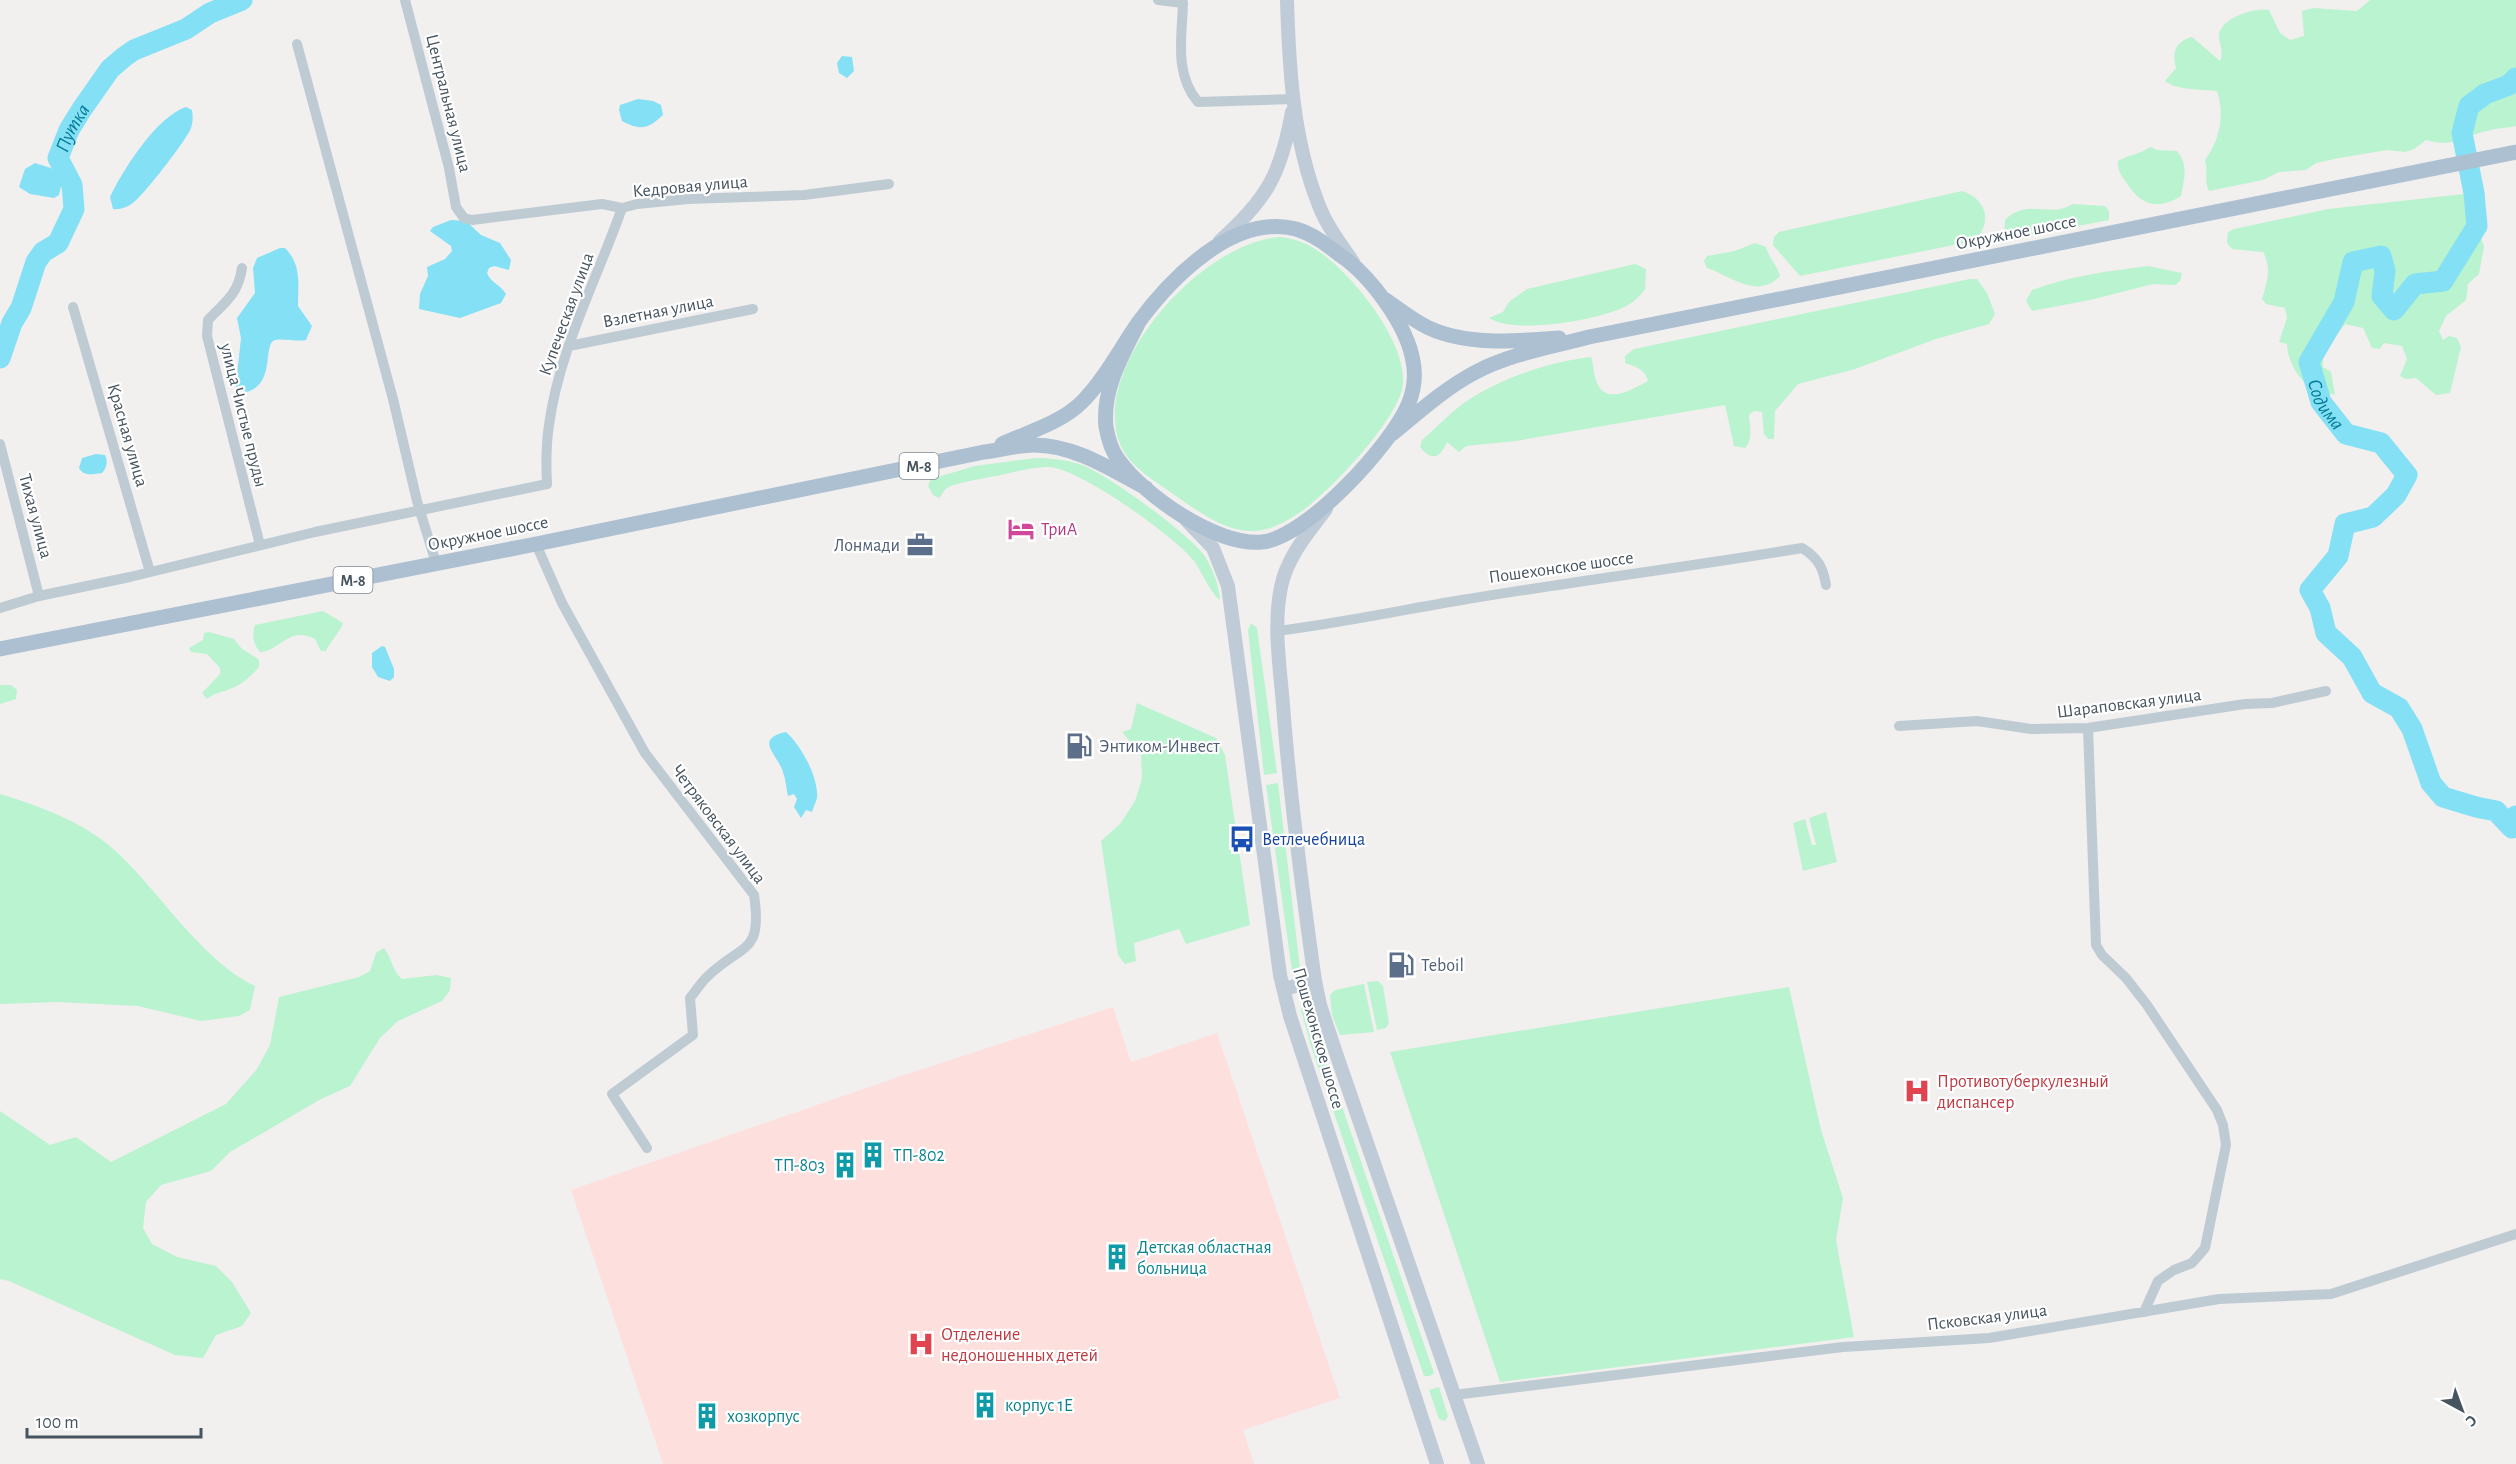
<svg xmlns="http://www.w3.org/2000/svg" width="2516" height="1464" font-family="'Alegreya Sans',sans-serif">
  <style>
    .medical { fill: #fde0de }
    .green { fill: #baf3cf }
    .water { fill: #84e0f4 }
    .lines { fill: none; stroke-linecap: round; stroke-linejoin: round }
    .river { stroke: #84e0f4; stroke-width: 21 }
    .street { stroke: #bfcbd3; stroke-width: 10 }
    .secondary { stroke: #bfccd8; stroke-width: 14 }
    .primary { stroke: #adc0d1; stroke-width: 15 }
    .labels { text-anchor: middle; stroke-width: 4.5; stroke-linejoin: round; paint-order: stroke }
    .shield { fill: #fff; stroke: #7e878f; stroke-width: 1.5 }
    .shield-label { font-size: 16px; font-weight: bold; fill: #46545f }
    .street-label { font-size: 18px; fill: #46545f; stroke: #fff }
    .hotel-label { font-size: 18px; fill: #b23c85; stroke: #fff; text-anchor: start }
    .service-label { font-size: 18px; fill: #4e5e75; stroke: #fff; text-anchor: start }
    .transit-label { font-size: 18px; fill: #164399; stroke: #fff; text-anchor: start }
    .health-label { font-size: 18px; fill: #be3a42; stroke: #fff; text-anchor: start }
    .culture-label { font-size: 18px; fill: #0d838f; stroke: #fff; text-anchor: start }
    .water-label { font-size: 20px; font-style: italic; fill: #037b96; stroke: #fff }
  </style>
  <rect width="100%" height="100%" fill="#f2efef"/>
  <path class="medical" d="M 1113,1007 L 1131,1062 L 1217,1033 L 1340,1398 L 1243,1430 L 1254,1464 L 663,1464 L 571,1190 L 901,1076 Z"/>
  <path class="green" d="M 2370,0 L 2516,0 L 2516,126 C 2506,128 2496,128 2487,131 C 2461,137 2454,148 2426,140 L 2414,149 L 2405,152 L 2387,150 L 2339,158 L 2316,163 L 2306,170 L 2279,172 L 2263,180 L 2209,191 C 2204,182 2208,170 2205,160 C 2220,140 2225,115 2217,91 C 2201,89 2178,91 2165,81 L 2176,68 C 2172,53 2175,41 2192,37 L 2220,61 C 2224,52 2220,47 2219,37 C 2218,19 2254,7 2269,10 L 2280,33 L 2290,40 L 2304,36 L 2302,11 L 2313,8 L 2357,11 Z
    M 2150,147 L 2157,150 L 2177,151 C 2189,166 2184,179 2181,196 C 2157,211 2140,205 2126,182 C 2121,175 2117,170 2118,161 C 2128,155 2141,154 2150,147 Z
    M 1962,191 C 1987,199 1993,223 1974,241 L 1800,276 L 1773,245 L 1774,237 L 1779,232 Z
    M 2464,194 L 2484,246 L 2479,274 L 2468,284 L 2466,300 L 2446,316 L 2439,331 L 2443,340 L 2449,336 L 2457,338 L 2461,347 L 2450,393 L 2436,395 L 2416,378 L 2406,379 L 2400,376 L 2407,359 L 2402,346 L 2384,343 L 2380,349 L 2372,348 L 2363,328 L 2345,324 L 2323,353 L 2323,367 L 2331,372 L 2335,395 C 2328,393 2318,392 2312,388 C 2298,380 2287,359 2287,344 L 2279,342 L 2287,318 L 2285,308 L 2266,304 L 2262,299 C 2267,282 2272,268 2263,252 L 2232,249 L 2227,243 L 2228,232 L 2234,229 L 2328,209 Z
    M 2072,204 L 2105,206 L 2109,211 L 2109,220 L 2009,239 L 2004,236 L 2005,220 C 2028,197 2052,219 2072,204 Z
    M 1281,237 C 1295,239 1307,243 1318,251 C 1352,273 1407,342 1403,384 C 1400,418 1328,494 1299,513 C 1287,521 1269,531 1253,531 C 1225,532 1198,511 1176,496 C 1157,482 1130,468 1120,444 C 1089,366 1204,240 1281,237 Z
    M 1755,243 L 1766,247 C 1769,258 1777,265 1780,276 C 1757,300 1731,276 1707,268 L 1704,261 L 1707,256 L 1735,251 Z
    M 1635,264 L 1646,269 L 1645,289 C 1641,295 1635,301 1628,305 C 1603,320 1514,335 1489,318 L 1503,312 L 1509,302 L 1527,289 Z
    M 2148,266 L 2182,273 L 2180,281 L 2175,285 L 2153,284 L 2090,300 L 2032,311 L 2026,301 L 2032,290 C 2070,276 2108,271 2148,266 Z
    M 1970,279 L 1977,279 L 1987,293 L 1995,314 L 1989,324 L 1936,339 L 1855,369 L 1798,384 L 1775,411 L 1774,439 L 1768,439 L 1764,434 L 1762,412 L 1754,411 L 1749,415 C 1750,427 1753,439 1745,448 L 1734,446 L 1725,405 L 1516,441 L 1466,446 L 1459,452 L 1447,442 C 1440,458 1432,462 1420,447 L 1422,440 C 1437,427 1452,411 1468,400 C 1504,377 1549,362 1591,357 C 1594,365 1593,373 1596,380 C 1604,407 1633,389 1648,381 C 1645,369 1636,367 1625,363 L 1625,356 L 1634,349 Z
    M 1036,458 C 1052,458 1067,460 1082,465 C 1108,475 1188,533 1204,555 C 1213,569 1218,583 1220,598 L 1219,600 C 1208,588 1203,574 1194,561 C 1174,536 1082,470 1050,467 C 1034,466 1016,472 1001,475 C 990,477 954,483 947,488 C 944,490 942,495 939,498 L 933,495 L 928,486 L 931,479 L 975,466 Z
    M 323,611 L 343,623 C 339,634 331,640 326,651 L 321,651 L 315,639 C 311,637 305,635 300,635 C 285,635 275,652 260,652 C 253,644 252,635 255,625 Z
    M 1251,623 L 1257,628 L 1277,773 L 1264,775 L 1248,630 Z
    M 209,632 L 234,639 L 242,649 L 255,657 L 259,660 L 259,667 C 251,676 242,685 230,689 C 221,693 216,692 207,699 L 202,693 L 220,674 L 220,668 L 207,654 L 191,652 L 189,648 L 203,640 L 204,633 Z
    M 0,685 L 11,685 L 17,690 L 16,699 L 0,704 Z
    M 1137,703 L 1216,738 L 1225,755 L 1250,925 L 1186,944 L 1179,929 L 1134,943 L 1136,961 L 1125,964 L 1118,955 L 1101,841 L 1120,824 L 1135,801 L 1142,779 L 1141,755 L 1122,732 L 1131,729 Z
    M 1278,783 L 1300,968 L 1297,975 L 1292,971 L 1266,785 Z
    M 0,794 C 43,807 89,824 121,856 C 161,895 205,963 255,986 L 250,1010 L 239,1016 L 201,1021 L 138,1006 L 58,1002 L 0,1004 Z
    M 1826,812 L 1837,862 L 1803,871 L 1793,823 L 1805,819 L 1812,845 L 1816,845 L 1809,818 Z
    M 384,948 C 393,960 391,969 402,979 L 436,975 L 451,978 L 450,990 L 442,1001 L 398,1021 L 380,1038 L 350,1086 L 321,1099 L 256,1137 L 230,1152 L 211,1171 L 161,1185 L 146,1202 L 143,1228 L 152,1244 L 177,1257 L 216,1266 L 232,1282 L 251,1313 L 242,1326 L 216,1335 L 203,1358 L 175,1355 L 9,1281 L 0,1279 L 0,1111 L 50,1145 L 76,1137 L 111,1162 L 226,1104 L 257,1069 L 270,1045 L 279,997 L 359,977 L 370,971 L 376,953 Z
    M 1378,981 L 1383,986 L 1389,1023 L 1386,1028 L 1377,1030 L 1367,982 Z
    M 1364,984 L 1374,1032 L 1340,1035 L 1332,1015 L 1330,995 L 1335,990 Z
    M 1789,987 L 1821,1130 L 1843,1198 L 1836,1240 L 1854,1337 L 1500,1382 L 1390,1052 Z
    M 1302,1004 L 1308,1008 L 1434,1373 L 1430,1376 L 1424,1376 L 1311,1046 L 1301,1010 Z
    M 1439,1387 L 1448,1416 L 1445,1421 L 1439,1419 L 1429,1390 Z"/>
  <path class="water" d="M 842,56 L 852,57 L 854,71 L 847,78 L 839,73 L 837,63 Z
    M 638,99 L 653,101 L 661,105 L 663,115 C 648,129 641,131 622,121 L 619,110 L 620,105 Z
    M 186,107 L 192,110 C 193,116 193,122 191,128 C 188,138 143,196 134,202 C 128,207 120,210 113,209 L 110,197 C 123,170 156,117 186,107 Z
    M 35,163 L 51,168 L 62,182 L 59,195 L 54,198 L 30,194 L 19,187 L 25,169 Z
    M 451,220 L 466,221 L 481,235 L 500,243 L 511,260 L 509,270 L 494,266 L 489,268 L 487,273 C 491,283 501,285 506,294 L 501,303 L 460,318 L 419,309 L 420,294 L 428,276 L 427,267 L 445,259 L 452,251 L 451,246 L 430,231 L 433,227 Z
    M 280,248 L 285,248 C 302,265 298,285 298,306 L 312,326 L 306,340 C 296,342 279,337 273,341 C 263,349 276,390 240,393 L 236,389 L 236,384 L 241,338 L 237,318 L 255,293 L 253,268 L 257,258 Z
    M 96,454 L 105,455 C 108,461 107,468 102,473 C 93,474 84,477 79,468 L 82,458 Z
    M 382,646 L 385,647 L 394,669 L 394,677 L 390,681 L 378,677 L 372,667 L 372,653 Z
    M 786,732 C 801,745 819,778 817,798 C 816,802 813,808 812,812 L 806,810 L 801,818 L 794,807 L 797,799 L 794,794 L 788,796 C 786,788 786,780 783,772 C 778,755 753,739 786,732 Z"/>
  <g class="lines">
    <g class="river">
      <path id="s1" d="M 2516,78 L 2509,85 L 2485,94 L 2469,106 L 2462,133 L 2474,193 L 2477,226 L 2443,281 L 2415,284 L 2394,310 L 2382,296 L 2385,271 L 2381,256 L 2353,262 L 2344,302 L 2309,362 L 2321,402 L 2346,434 L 2381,443 L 2407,475 L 2396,495 L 2373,517 L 2345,524 L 2338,556 L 2310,590 L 2320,608 L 2326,633 L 2352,657 L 2372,693 L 2399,708 L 2412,729 L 2431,783 L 2443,797 L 2476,807 L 2496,811 L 2512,828 L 2516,816"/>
      <path id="s2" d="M 0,358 L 12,323 L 21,308 L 36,262 L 43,252 L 58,243 L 74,209 L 72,185 L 58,158 L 69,130 L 82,109 L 110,69 L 124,57 L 134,50 L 186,29 L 210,13 L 242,0"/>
    </g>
    <path class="street" d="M 405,0 L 449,168 L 456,207 L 464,218 L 472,220 L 602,204 L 622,208 L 637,204 L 688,199 L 804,195 L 889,184
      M 1158,0 L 1183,3 C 1182,37 1174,74 1198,102 L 1292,99
      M 297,44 L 393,399 L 417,501 L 436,563
      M 242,268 C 238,295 225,302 208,320 L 207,336 L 260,545
      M 73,307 L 150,572
      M 569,346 L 753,309
      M 0,444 L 39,596
      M 536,544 L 562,603 L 645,753 L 754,895 C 763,955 742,943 708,976 C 701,982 696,991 690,998 L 693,1035 L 612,1094 L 647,1148
      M 0,608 L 39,596 L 130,577 L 315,532 L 547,484 C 546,464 546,444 549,425 C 559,350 597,279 622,208
      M 1277,631 C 1340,623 1401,610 1462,600 C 1575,581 1689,567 1802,548 C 1818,558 1823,567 1826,585
      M 1899,726 L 1977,721 L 2031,729 L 2088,728 L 2245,704 L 2272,703 L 2326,691
      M 2088,728 L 2096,945 L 2102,955 L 2126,978 L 2147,1005 L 2217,1110 L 2223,1125 L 2226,1145 L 2205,1248 L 2192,1263 L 2174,1270 L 2158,1281 L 2144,1312
      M 1454,1395 L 1843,1347 L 1989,1338 L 2219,1299 L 2331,1294 L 2516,1234"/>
    <path class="secondary" d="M 1287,0 C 1289,68 1293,139 1318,203 C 1326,225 1340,243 1353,262
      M 1220,241 C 1267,199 1281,174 1292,112
      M 1326,509 C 1308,533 1287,557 1281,587 C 1273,626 1280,667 1283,705 C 1290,798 1302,889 1315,981 L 1320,1005 L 1339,1062 L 1478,1464
      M 1187,521 L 1213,548 L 1228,586 L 1280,975 L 1290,1016 L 1437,1464
      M 1284,989 L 1315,981"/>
    <path class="primary" d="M 1386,300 C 1400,310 1414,321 1429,328 C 1468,346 1518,341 1559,338
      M 1392,434 C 1418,413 1444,389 1474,373 C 1509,354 1551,347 1589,337 L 2516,152
      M 1002,444 C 1028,432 1061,423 1082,402 C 1104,380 1120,349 1138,323 C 1171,278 1234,213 1296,229 C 1313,234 1327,245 1340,255 C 1370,275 1407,325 1413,361 C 1416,376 1414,391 1408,405 C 1391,445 1306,538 1262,542 C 1216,546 1143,495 1118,459 C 1111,450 1108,438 1106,427 C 1102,388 1123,354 1140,320
      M 0,649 L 536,544 L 984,452 C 1000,450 1018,445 1034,445 C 1075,445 1112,470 1146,488"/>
  </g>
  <defs>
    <g id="hotel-bare" transform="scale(2.07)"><path d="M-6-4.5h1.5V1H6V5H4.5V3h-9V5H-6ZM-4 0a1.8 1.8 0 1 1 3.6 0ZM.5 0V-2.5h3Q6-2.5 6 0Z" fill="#d1479c" stroke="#fff" stroke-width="2.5" paint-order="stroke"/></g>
    <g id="office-bare" transform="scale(2.07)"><path d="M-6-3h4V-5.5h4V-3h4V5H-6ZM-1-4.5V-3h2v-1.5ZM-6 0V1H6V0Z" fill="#5c6f8a" stroke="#fff" stroke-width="2.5" paint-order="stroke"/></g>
    <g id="fuel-bare" transform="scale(2.07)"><path d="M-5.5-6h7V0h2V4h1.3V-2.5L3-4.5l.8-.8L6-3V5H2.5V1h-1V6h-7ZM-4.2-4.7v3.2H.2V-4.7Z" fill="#5c6f8a" stroke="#fff" stroke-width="2.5" paint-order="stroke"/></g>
    <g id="bus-bare" transform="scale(2.07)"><path d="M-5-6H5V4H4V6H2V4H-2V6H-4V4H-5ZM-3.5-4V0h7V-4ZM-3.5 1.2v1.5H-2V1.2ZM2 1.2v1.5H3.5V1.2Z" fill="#1a4fb4" stroke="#fff" stroke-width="2.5" paint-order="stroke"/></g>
    <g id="hospital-bare" transform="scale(2.07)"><path d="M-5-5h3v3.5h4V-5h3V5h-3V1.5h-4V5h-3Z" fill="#e0444e" stroke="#fff" stroke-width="2.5" paint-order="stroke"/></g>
    <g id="building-bare" transform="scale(2.07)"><path d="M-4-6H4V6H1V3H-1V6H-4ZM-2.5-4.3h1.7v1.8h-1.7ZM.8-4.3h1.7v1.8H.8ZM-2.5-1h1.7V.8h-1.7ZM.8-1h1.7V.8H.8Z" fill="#0f9aa8" stroke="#fff" stroke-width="2.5" paint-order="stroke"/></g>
  </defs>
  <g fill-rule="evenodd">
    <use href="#hotel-bare" x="1021" y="529"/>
    <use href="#office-bare" x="920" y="545"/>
    <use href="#fuel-bare" x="1079" y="746"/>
    <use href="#bus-bare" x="1242" y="839"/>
    <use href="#fuel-bare" x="1401" y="965"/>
    <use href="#hospital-bare" x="1917" y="1091"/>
    <use href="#building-bare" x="873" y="1155"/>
    <use href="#building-bare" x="845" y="1165"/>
    <use href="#building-bare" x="1117" y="1257"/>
    <use href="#hospital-bare" x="921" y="1344"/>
    <use href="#building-bare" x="985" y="1405"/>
    <use href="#building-bare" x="707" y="1416"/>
  </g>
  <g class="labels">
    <g class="shield">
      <rect x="899.5" y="453" width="39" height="26" rx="4.5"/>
      <rect x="333.5" y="567" width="39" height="26" rx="4.5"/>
    </g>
    <g class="shield-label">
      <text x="919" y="472">М-8</text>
      <text x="353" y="586">М-8</text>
    </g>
    <g class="street-label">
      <text transform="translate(449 103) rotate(76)" y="6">Центральная улица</text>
      <text transform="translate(690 186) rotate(-5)" y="6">Кедровая улица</text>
      <text transform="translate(2016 232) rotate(-11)" y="6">Окружное шоссе</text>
      <text transform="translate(658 311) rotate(-11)" y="6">Взлетная улица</text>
      <text transform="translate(566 314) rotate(-70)" y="6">Купеческая улица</text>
      <text transform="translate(244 415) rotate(76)" y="6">улица Чистые пруды</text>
      <text transform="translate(128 435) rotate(74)" y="6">Красная улица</text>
      <text transform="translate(36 516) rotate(75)" y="6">Тихая улица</text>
      <text transform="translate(488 533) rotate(-11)" y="6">Окружное шоссе</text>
      <text transform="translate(1561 567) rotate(-8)" y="6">Пошехонское шоссе</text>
      <text transform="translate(2129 703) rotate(-7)" y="6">Шараповская улица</text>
      <text transform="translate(719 824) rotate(53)" y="6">Четряковская улица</text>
      <text transform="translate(1319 1038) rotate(74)" y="6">Пошехонское шоссе</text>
      <text transform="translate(1987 1317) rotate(-7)" y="6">Псковская улица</text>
    </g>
    <g class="hotel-label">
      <text x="1041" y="535">ТриА</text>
    </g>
    <g class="service-label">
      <text x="900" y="551" text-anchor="end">Лонмади</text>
      <text x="1099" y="752">Энтиком-Инвест</text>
      <text x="1421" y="971">Teboil</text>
    </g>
    <g class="transit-label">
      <text x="1262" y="845">Ветлечебница</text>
    </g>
    <g class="health-label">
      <text x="1937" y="1087">Противотуберкулезный<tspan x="1937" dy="21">диспансер</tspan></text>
      <text x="941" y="1340">Отделение<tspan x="941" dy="21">недоношенных детей</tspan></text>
    </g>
    <g class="culture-label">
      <text x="893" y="1161">ТП-802</text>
      <text x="825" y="1171" text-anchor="end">ТП-803</text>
      <text x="1137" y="1253">Детская областная<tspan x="1137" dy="21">больница</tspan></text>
      <text x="1005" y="1411">корпус 1Е</text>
      <text x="727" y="1422">хозкорпус</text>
    </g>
    <g class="water-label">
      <text dy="7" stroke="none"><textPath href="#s2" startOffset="258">Путка</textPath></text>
      <text dy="7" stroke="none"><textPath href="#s1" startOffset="548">Содима</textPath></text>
    </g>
  </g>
  <g transform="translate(2462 1410) rotate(139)" stroke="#ffffff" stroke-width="4.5" paint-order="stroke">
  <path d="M0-4.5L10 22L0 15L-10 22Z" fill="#46545f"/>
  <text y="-9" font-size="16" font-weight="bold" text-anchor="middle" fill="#46545f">С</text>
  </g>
  <path d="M27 1428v9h174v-9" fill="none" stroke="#46545f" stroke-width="3"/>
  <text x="36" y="1428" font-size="18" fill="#46545f" stroke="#ffffff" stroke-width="4.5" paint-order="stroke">100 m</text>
</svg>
